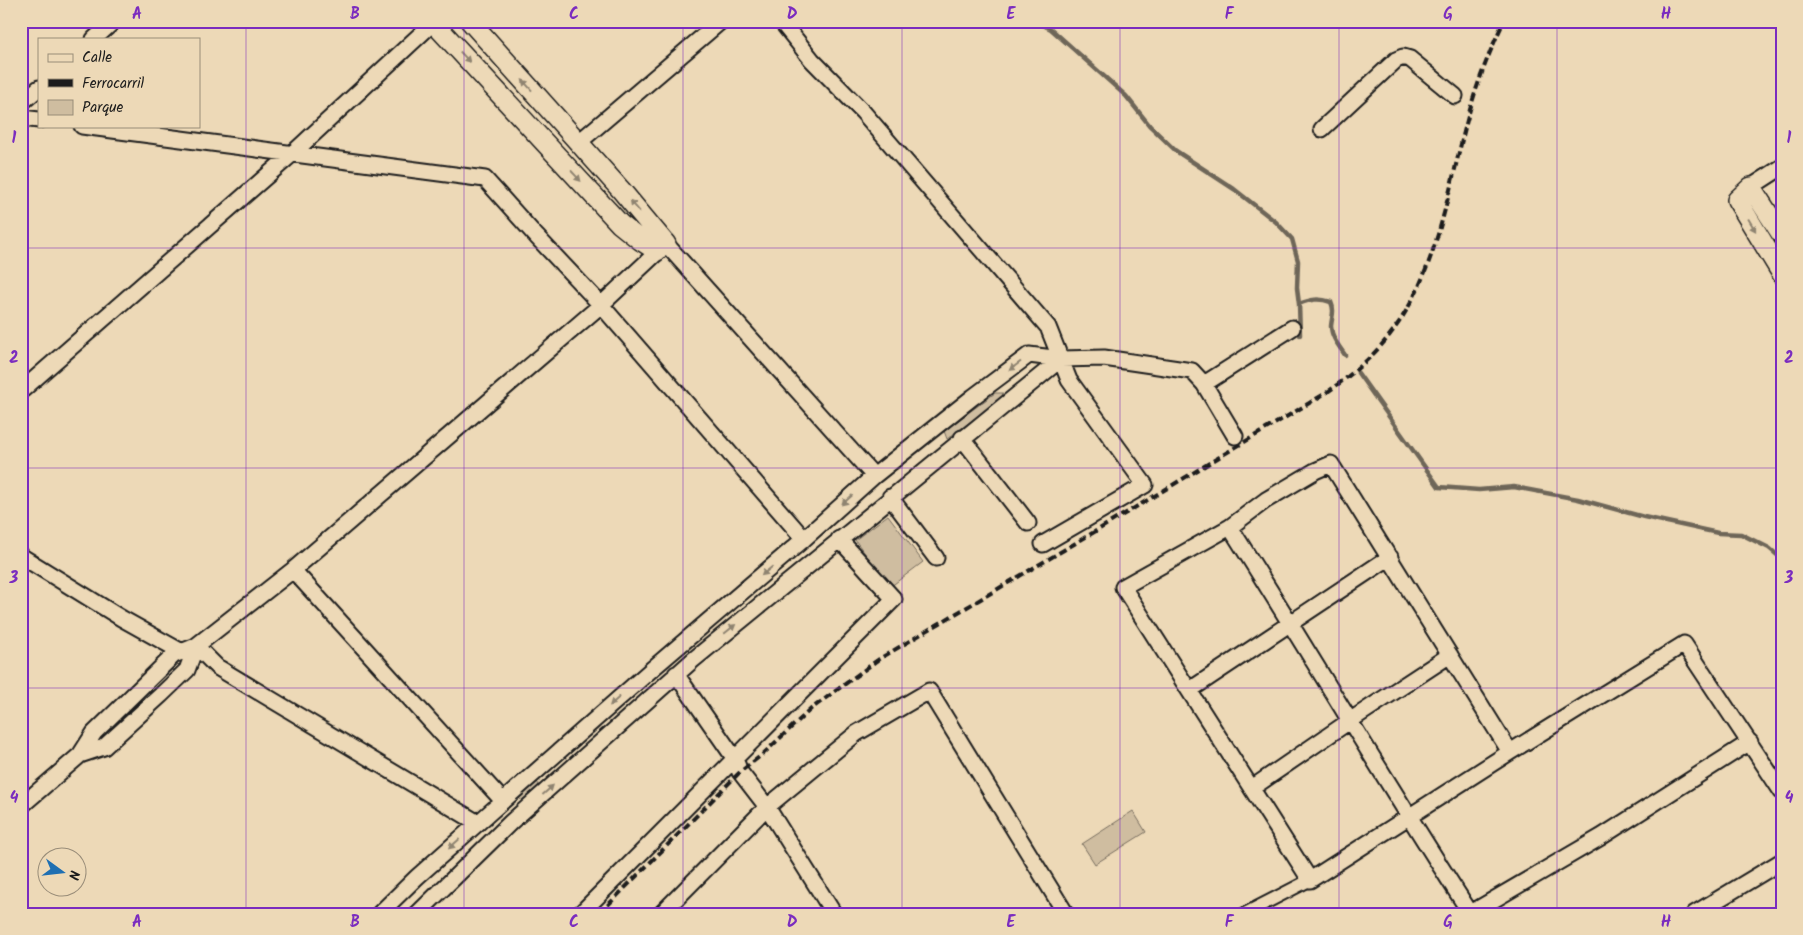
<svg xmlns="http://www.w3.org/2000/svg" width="1803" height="935" font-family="Kalam,sans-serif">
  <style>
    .green { fill: #cfbda0; stroke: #766c5e }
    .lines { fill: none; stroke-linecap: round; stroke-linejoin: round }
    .stream { stroke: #6e6659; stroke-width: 4.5 }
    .pedestrian-casing { stroke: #1c1c1c; stroke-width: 15 }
    .minor-casing { stroke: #1c1c1c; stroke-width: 19 }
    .tertiary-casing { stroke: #1c1c1c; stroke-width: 22 }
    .pedestrian { stroke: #edd9b7; stroke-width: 11 }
    .minor { stroke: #edd9b7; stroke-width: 15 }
    .tertiary { stroke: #edd9b7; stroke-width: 19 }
    .rail { stroke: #1c1c1c; stroke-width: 4; stroke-dasharray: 8 4; stroke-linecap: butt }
    .oneway { fill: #8f8471 }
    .grid { fill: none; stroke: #7b2cbf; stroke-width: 1; stroke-opacity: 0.55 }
    .neatline { fill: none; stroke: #7b2cbf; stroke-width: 2 }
    .grid-label { font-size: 16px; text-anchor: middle; font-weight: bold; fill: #7b2cbf }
  </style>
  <rect width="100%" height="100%" fill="#edd9b7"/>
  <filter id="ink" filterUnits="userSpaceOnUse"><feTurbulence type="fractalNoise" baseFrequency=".02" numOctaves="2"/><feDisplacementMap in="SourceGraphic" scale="10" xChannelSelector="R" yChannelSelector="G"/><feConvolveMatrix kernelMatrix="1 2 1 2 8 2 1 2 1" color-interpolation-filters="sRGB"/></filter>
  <g filter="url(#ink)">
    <path class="green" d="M 995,393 L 1003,393 L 1002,398 L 947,439 L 944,431 Z
      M 888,515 L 923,562 L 890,587 L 855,540 Z
      M 537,782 L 540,786 L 523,802 L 518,797 Z
      M 1133,811 L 1146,832 L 1095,864 L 1082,844 Z"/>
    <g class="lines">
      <path class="stream" d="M 1035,21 L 1051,29 L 1126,96 L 1150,126 L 1176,151 L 1234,189 L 1276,222 L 1292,239 L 1298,261 L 1297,288 L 1299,304 C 1311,299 1319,298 1331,302 C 1335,311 1332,316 1331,326 C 1331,337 1339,346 1345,355
        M 1299,304 L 1300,335
        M 1358,373 L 1439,487 L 1479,490 L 1514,487 L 1578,499 L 1644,517 L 1718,533 L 1741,534 L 1769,548 L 1782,559"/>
      <g class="pedestrian-casing">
        <path id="pedestrian" d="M 1244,914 L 1310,880"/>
      </g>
      <g class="minor-casing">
        <path id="minor" d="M 781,21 L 812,60 L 863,112 L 1048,327 L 1069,380 L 1145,485 L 1043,544
          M 94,39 L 114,21
          M 21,103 L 39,88
          M 21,118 L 39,120
          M 82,126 L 485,179 L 537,237 L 601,305 L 804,539
          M 1322,129 L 1396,60 L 1403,57 L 1410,59 L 1455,96
          M 578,143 L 721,21
          M 1751,187 L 1782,167
          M 1204,384 L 1292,328
          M 21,391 L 293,153 L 435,21
          M 962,438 L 1028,523
          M 890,497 L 936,558
          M 1230,527 C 1311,655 1388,786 1471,914
          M 21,556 L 121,618 L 182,652
          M 293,570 L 503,801
          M 676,674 L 735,759 L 740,772 L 767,807 L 834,914
          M 1190,690 L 1390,557
          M 1510,752 L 1331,464 L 1315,471 L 1266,500 L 1230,527 L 1123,587 L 1310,880 L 1510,752 L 1684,644 L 1782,792
          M 80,755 L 104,747 L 161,695 L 187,670 L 196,646 L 217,667 L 478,823
          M 1252,788 L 1351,720 L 1450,655
          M 21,806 L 80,755 L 94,733 L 174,655 L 196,646 L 293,570 L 601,305 L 666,244 L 874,476
          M 1471,913 L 1601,837 L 1750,742
          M 379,914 L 417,877 L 652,669 L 804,539 L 874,476 L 973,397 L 1029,355 L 1061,359 L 1104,358 L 1192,371 L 1204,384 L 1235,436
          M 417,914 L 511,822 L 693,660 L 1061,359
          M 580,914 L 894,599 L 839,539
          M 661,914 L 767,807 L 857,733 L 929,691 L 1066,914
          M 1694,914 L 1782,861"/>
      </g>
      <g class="tertiary-casing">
        <path id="tertiary" d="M 432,21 L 620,224 L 640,240 L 657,251
          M 470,21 L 621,190 L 666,244
          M 1782,235 L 1751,187 L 1737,200 L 1782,274"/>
      </g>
      <use href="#pedestrian" class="pedestrian"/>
      <use href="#minor" class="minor"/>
      <use href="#tertiary" class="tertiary"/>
      <path class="rail" d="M 599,914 L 740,772 L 763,754 L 811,709 L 879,659 L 1096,531 L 1326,393 C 1354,373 1378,353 1397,325 C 1436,270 1449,189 1466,124 C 1475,89 1488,54 1504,21"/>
    </g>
    <defs><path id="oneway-solid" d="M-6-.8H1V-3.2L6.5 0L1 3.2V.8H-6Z" transform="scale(1.25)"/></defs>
    <g class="oneway">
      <use href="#oneway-solid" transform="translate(465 57) rotate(47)"/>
      <use href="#oneway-solid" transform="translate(527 85) rotate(-132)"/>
      <use href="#oneway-solid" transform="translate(576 176) rotate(47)"/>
      <use href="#oneway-solid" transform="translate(635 206) rotate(-130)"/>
      <use href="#oneway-solid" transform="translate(1752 225) rotate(59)"/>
      <use href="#oneway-solid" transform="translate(1015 366) rotate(143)"/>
      <use href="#oneway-solid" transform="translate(847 500) rotate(138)"/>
      <use href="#oneway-solid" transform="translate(767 571) rotate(140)"/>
      <use href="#oneway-solid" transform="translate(730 629) rotate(-39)"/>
      <use href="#oneway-solid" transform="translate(615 701) rotate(138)"/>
      <use href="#oneway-solid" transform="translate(548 790) rotate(-42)"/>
      <use href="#oneway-solid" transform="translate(454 844) rotate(138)"/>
    </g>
  </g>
  <path class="grid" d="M 246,21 L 246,914M 464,21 L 464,914M 683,21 L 683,914M 902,21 L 902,914M 1120,21 L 1120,914M 1339,21 L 1339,914M 1557,21 L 1557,914M 21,248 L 1782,248M 21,468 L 1782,468M 21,688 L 1782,688"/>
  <rect width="1803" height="935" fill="none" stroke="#edd9b7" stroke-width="55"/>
  <rect x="38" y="38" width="162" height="90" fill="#edd9b7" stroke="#998d79"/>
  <rect x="48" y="54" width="25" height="8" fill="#edd9b7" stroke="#998d79"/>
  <text x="82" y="62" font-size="15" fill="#1c1c1c">Calle</text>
  <rect x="48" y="79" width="25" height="8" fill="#1c1c1c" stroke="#998d79"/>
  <text x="82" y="88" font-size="15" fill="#1c1c1c">Ferrocarril</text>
  <rect x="48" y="100" width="25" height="15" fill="#cfbda0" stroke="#998d79"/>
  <text x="82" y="112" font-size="15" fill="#1c1c1c">Parque</text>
  <g transform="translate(62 872) rotate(105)"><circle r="24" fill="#edd9b7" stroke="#998d79"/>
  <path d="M0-4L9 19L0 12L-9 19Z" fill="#1f6fb2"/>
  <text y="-8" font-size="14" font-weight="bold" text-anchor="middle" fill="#1c1c1c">N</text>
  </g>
  <rect x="28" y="28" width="1748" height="880" class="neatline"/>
  <g class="grid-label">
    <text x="137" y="19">A</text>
    <text x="355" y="19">B</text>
    <text x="574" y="19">C</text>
    <text x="792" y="19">D</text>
    <text x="1011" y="19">E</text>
    <text x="1229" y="19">F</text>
    <text x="1448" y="19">G</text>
    <text x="1666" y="19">H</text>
    <text x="14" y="143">1</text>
    <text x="1789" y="143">1</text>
    <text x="14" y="363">2</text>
    <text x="1789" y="363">2</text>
    <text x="14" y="583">3</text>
    <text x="1789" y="583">3</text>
    <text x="14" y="803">4</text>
    <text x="1789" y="803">4</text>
    <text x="137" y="927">A</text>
    <text x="355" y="927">B</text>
    <text x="574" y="927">C</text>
    <text x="792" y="927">D</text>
    <text x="1011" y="927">E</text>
    <text x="1229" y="927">F</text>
    <text x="1448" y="927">G</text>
    <text x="1666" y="927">H</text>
  </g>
</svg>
